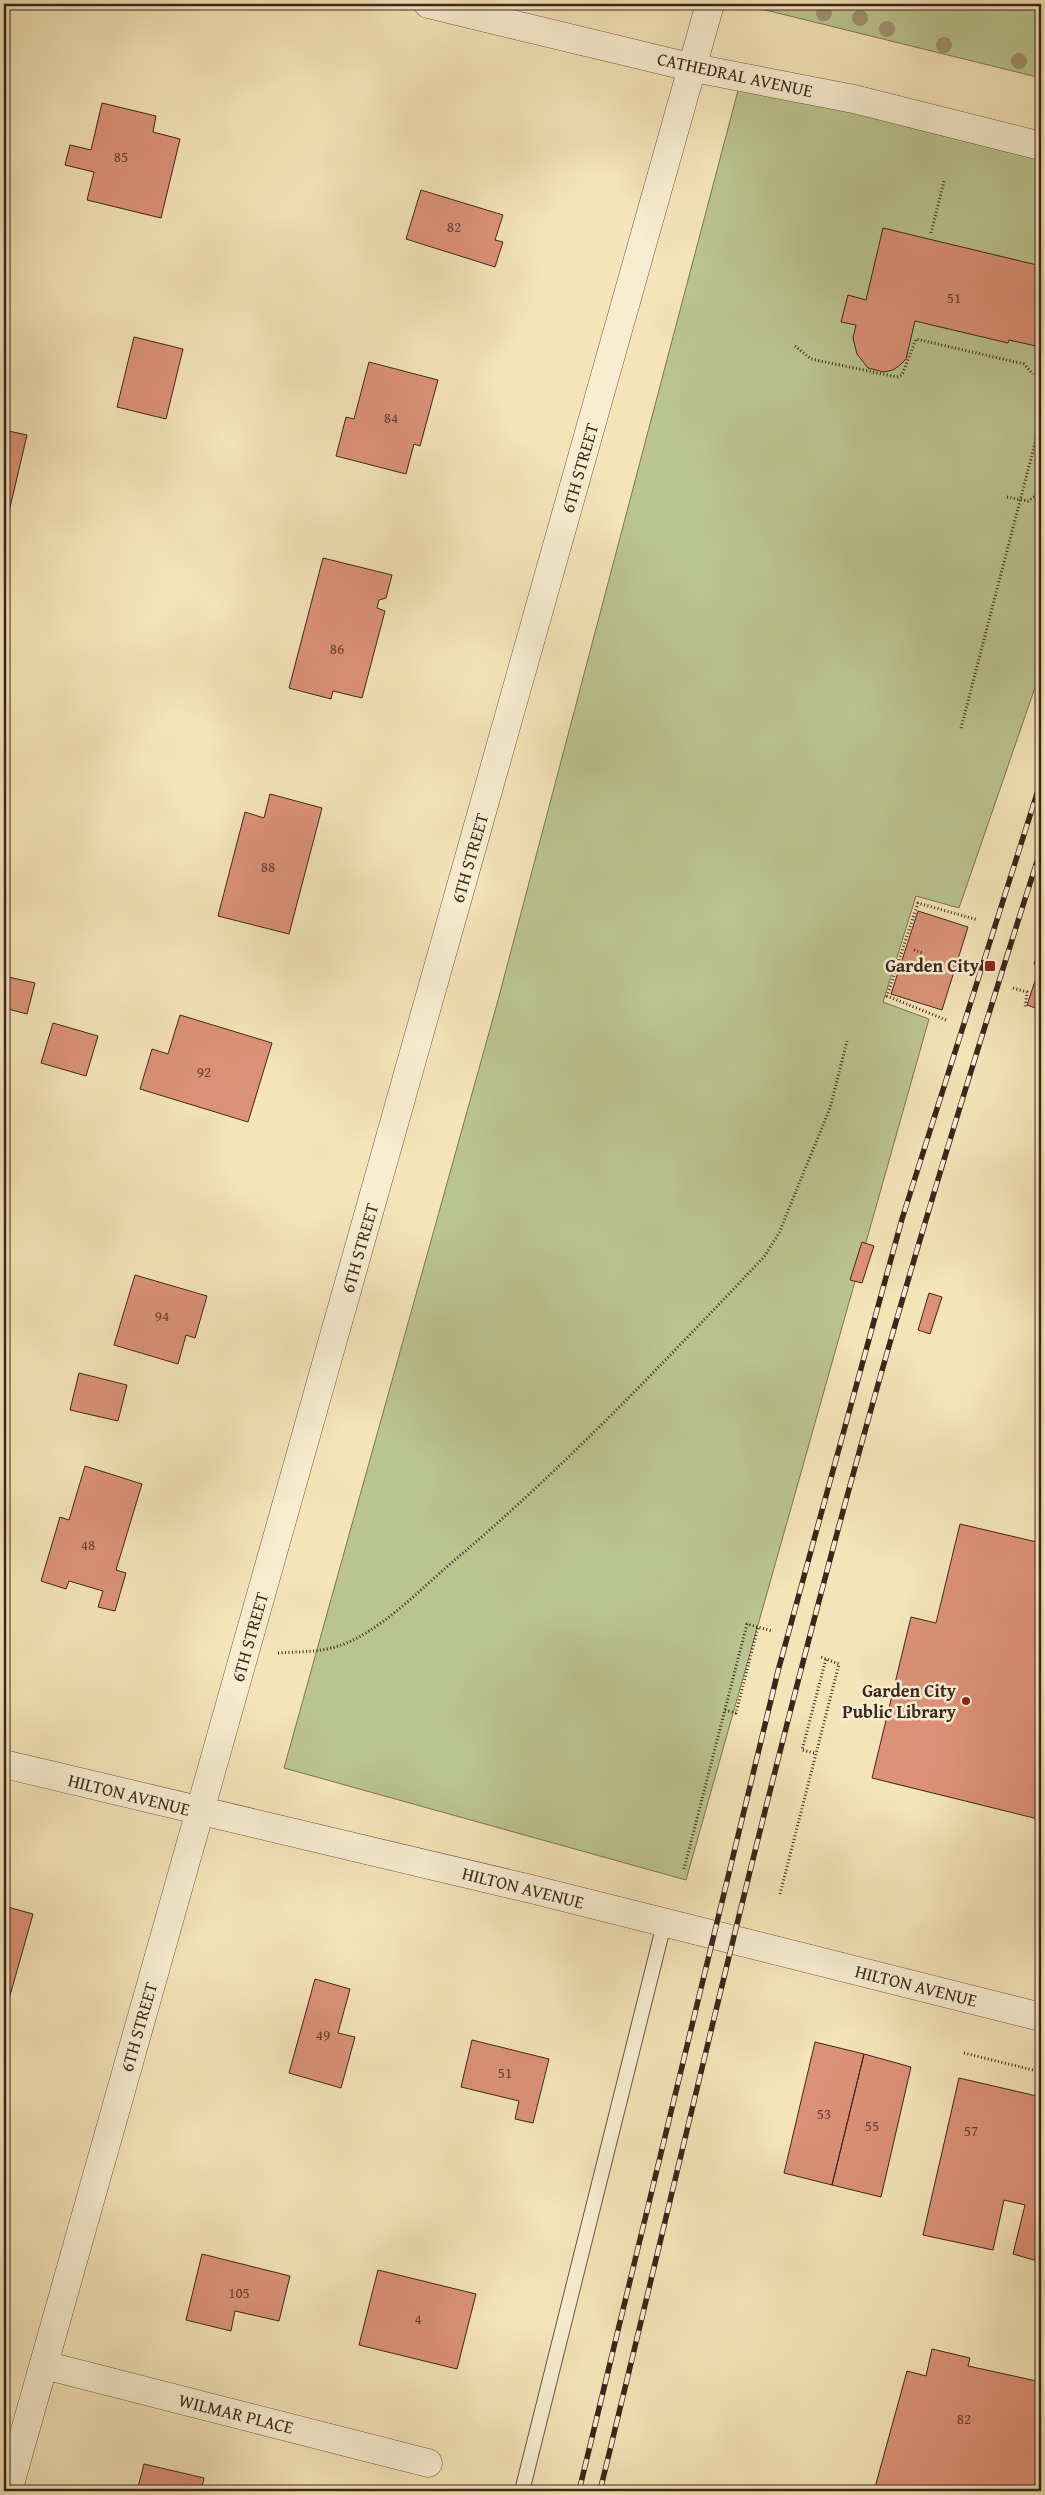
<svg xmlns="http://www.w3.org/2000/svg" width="1045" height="2495" font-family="'Gentium Book Plus',serif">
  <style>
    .green { fill: #bac48f; stroke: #7b7456 }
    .building { fill: #dc9278; stroke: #3c251c }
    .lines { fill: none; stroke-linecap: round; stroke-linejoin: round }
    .service-casing { stroke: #6a5543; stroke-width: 16 }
    .minor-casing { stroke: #6a5543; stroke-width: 29 }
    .tertiary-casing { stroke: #6a5543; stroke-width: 29 }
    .path { stroke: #3c251c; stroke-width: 3; stroke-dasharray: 1 2.5; stroke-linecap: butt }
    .service { stroke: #f8edd1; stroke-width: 14 }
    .minor { stroke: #f8edd1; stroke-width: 28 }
    .tertiary { stroke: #f8edd1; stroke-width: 28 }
    .rail-casing { stroke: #3c251c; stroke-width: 5.5 }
    .rail { stroke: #f8edd1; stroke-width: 4; stroke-dasharray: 11; stroke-linecap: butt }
    .tree { fill: #a09172 }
    .poi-dot { fill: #8f2418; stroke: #f8edd1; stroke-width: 2 }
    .labels { text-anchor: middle; stroke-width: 5; stroke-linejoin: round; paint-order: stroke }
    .number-label { font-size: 15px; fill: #644033 }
    .street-label { font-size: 18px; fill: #3c251c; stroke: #f8edd1 }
    .poi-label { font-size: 18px; font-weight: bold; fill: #3c251c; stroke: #f8edd1; text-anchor: end }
  </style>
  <rect width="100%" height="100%" fill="#f4e4b8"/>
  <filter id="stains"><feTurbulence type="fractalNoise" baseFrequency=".004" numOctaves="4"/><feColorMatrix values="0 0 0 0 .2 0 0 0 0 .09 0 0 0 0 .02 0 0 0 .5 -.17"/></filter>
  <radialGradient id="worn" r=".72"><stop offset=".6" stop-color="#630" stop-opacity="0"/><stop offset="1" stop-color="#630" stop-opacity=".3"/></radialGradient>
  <path class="green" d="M 745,4 L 1041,4 L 1041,78 L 745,5 Z
    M 745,64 L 1041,142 L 1041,670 L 959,908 L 916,896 L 883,1002 L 929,1019 L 686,1880 L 284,1768 L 497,1004 Z"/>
  <path class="building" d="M 102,103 L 156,116 L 153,132 L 180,139 L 161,218 L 87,200 L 94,172 L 65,165 L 70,145 L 91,150 Z
    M 421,190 L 503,215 L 495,240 L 503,242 L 495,267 L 406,239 Z
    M 883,228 L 1041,266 L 1041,347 L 1009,340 L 1008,343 L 915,321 L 906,359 L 900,365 L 893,370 L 884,372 L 868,368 L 857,354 L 853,338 L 856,325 L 841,322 L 848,295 L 866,300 Z
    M 134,337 L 183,349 L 166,419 L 117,407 Z
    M 369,362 L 438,380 L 420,446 L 414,444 L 406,474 L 336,456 L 346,417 L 354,419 Z
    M 4,430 L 27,435 L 4,533 Z
    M 323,558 L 392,575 L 386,598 L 379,600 L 377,608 L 385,611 L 362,698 L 333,691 L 331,699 L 289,688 Z
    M 270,794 L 322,808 L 289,934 L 218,916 L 245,812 L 264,818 Z
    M 918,911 L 968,927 L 942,1010 L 891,994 Z
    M 1041,943 L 1041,1010 L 1027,1005 L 1040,966 L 1034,964 Z
    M 4,976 L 35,983 L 27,1014 L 4,1008 Z
    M 180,1015 L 272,1043 L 248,1122 L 140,1089 L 152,1049 L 168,1054 Z
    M 53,1023 L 98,1036 L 86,1076 L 41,1063 Z
    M 862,1242 L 874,1246 L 862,1283 L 850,1280 Z
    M 135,1275 L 207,1296 L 195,1338 L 186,1335 L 178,1364 L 114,1345 Z
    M 929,1293 L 942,1297 L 930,1334 L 918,1330 Z
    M 79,1373 L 127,1385 L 118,1421 L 70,1410 Z
    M 85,1466 L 142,1484 L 116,1570 L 126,1573 L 115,1611 L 98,1607 L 103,1591 L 69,1581 L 66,1589 L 41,1581 L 60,1517 L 69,1520 Z
    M 960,1524 L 1041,1543 L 1041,1824 L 1037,1823 L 1038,1819 L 872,1778 L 911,1617 L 936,1623 Z
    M 4,1906 L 33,1914 L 7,2006 L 4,2005 Z
    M 315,1979 L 350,1989 L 338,2033 L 355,2037 L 341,2088 L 289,2073 Z
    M 472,2040 L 549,2059 L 533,2123 L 515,2119 L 519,2101 L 461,2087 Z
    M 815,2042 L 864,2054 L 832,2185 L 784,2173 Z
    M 864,2054 L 911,2067 L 881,2197 L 832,2185 Z
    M 959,2078 L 1041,2097 L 1041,2262 L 1013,2254 L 1025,2205 L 1004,2200 L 993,2250 L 923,2235 Z
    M 202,2254 L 290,2276 L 279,2321 L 235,2311 L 231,2331 L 186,2320 Z
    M 378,2270 L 476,2294 L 457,2369 L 359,2345 Z
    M 932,2349 L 970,2358 L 968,2366 L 1041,2382 L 1041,2480 L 1039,2491 L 874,2491 L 907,2371 L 926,2376 Z
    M 144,2464 L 204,2478 L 201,2491 L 137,2491 Z"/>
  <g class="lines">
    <g class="service-casing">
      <path id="service" d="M 522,2491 L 664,1924"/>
    </g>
    <g class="minor-casing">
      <path id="minor" d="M 4,1764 L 531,1889 L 1041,2017
        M 44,2365 L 428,2463
        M 8,2491 L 710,4"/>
    </g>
    <g class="tertiary-casing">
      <path id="tertiary" d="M 428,4 L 694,68 L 854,99 L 1041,146"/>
    </g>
    <path class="path" d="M 931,233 L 944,181
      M 795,346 L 811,359 L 897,377 L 902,375 L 916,339 L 1024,364 L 1033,374
      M 1007,497 L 1028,501 L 1041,492
      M 961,728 L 1041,420
      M 914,950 L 923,953
      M 1013,988 L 1027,992 L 1025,1008
      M 946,1020 L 887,996 L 918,903 L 978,920
      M 278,1653 C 310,1651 330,1653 359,1637 C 395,1617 425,1585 456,1559 C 566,1466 665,1361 764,1257 L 779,1233 L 830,1108 L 847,1041
      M 725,1710 L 736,1713 L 758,1627
      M 814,1753 L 802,1750 L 826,1659
      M 684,1869 L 747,1624 L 772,1631
      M 780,1894 L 839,1664 L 821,1657
      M 964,2053 L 1041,2072"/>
    <use href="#service" class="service"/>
    <use href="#minor" class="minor"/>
    <use href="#tertiary" class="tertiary"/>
    <g class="rail-casing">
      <path id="rail" d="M 579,2491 L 778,1671 L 902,1219 L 1041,781
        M 600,2491 C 683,2151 761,1809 854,1471 C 911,1262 975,1055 1041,849"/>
    </g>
    <use href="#rail" class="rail"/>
  </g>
  <g class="tree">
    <circle cx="824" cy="13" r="8"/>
    <circle cx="860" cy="18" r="8"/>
    <circle cx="887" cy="29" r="8"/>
    <circle cx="944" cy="45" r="8"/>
    <circle cx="1019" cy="61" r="8"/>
  </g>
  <g class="poi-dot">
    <rect x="984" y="960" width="12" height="12" rx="2.5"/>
    <circle cx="966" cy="1701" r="5"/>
  </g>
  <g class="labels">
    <g class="number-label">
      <text x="121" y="162">85</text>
      <text x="454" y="232">82</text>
      <text x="954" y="303">51</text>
      <text x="391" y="423">84</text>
      <text x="337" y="654">86</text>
      <text x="268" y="872">88</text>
      <text x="204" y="1077">92</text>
      <text x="162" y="1321">94</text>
      <text x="88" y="1550">48</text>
      <text x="323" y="2040">49</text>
      <text x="505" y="2078">51</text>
      <text x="824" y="2119">53</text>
      <text x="872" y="2131">55</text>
      <text x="971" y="2136">57</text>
      <text x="239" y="2298">105</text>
      <text x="418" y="2324">4</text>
      <text x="964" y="2424">82</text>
    </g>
    <g class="street-label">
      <text transform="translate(735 75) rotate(12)" y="6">CATHEDRAL AVENUE</text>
      <text transform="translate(580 468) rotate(-74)" y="6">6TH STREET</text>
      <text transform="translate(470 858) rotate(-74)" y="6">6TH STREET</text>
      <text transform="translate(360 1248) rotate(-74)" y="6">6TH STREET</text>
      <text transform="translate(250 1637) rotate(-74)" y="6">6TH STREET</text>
      <text transform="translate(129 1795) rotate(14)" y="6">HILTON AVENUE</text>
      <text transform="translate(523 1888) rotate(14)" y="6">HILTON AVENUE</text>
      <text transform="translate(916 1986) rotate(14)" y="6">HILTON AVENUE</text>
      <text transform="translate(139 2027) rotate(-74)" y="6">6TH STREET</text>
      <text transform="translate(236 2414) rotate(14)" y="6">WILMAR PLACE</text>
    </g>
    <g class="poi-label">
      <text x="979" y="972">Garden City</text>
      <text x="956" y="1697">Garden City<tspan x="956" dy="21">Public Library</tspan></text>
    </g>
  </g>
  <rect width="1045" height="2495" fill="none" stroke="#f4e4b8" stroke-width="20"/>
  <rect x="5" y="5" width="1035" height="2485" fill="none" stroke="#3c251c" stroke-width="2.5"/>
  <rect x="10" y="10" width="1025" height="2475" fill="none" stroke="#3c251c"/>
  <rect width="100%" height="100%" filter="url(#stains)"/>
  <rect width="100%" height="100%" fill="url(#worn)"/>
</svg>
